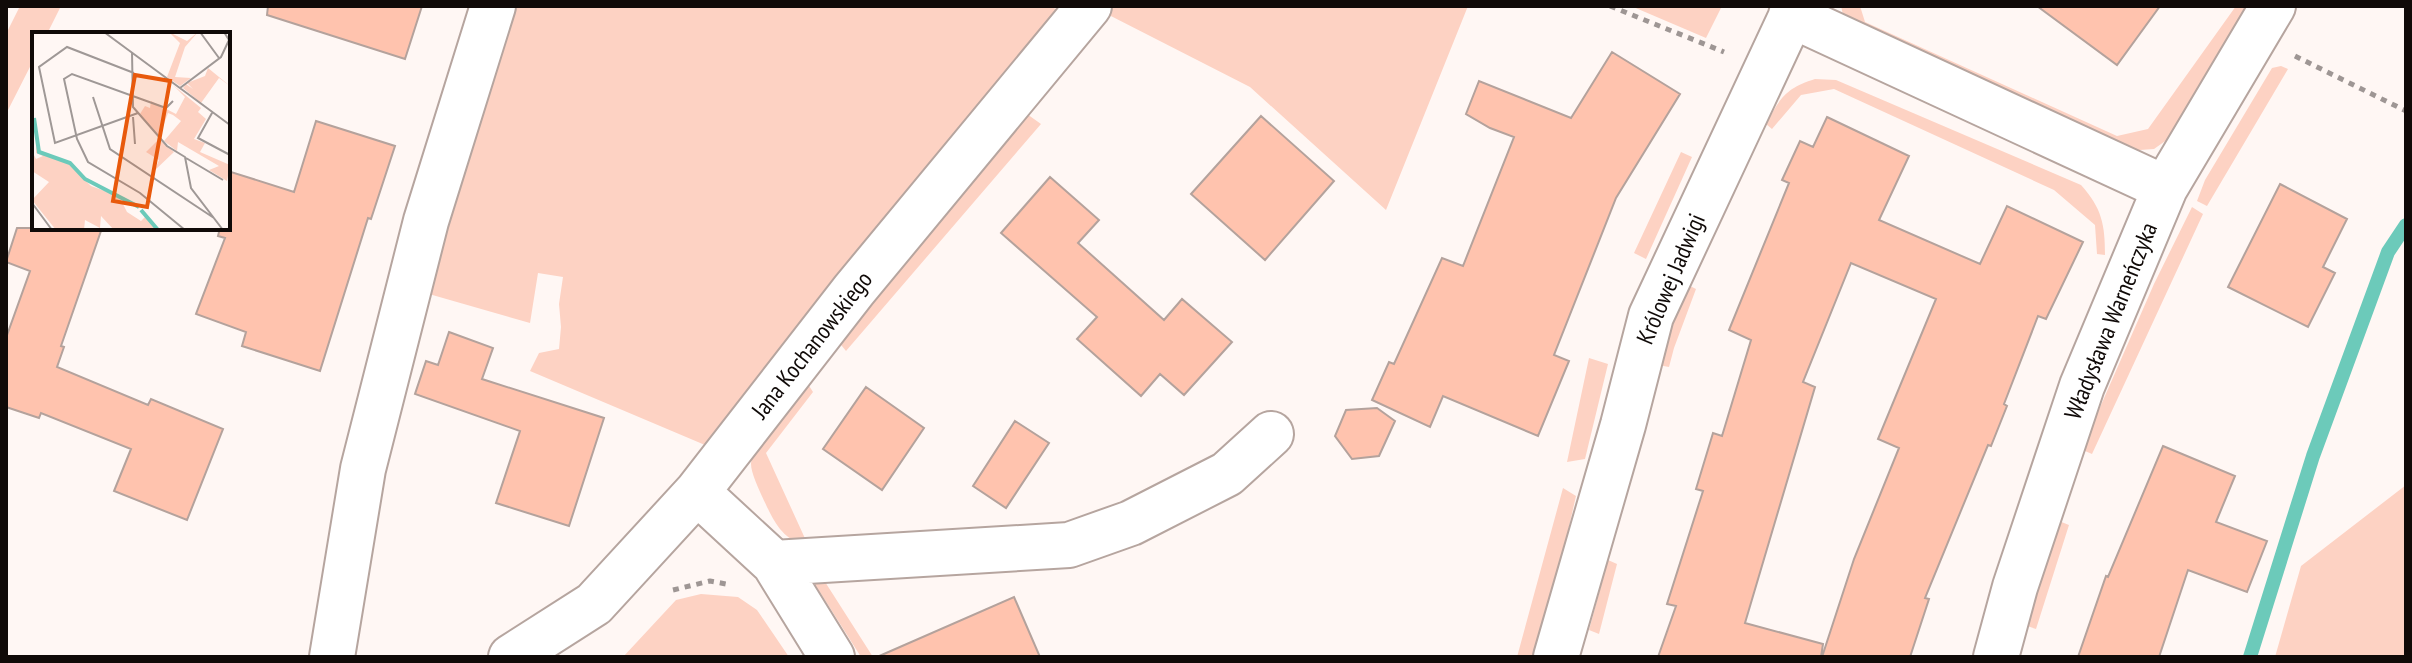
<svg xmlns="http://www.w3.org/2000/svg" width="2412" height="663" font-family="'PT Sans Narrow',sans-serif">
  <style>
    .green { fill: #fdd2c3 }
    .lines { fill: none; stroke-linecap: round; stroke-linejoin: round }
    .stream { stroke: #6ccaba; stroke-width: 14 }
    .building { fill: #ffc3ae; stroke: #b4a29c; stroke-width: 2 }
    .minor-casing { stroke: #b6a59f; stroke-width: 48 }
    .path { stroke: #9e9694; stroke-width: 5; stroke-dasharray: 6 6; stroke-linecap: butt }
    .minor { stroke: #fff; stroke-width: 44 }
    .labels { text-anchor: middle; stroke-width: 8; stroke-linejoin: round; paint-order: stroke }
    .street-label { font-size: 24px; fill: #100a08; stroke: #fff }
    .inset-river { fill: none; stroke: #6ccaba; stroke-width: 4 }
    .inset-road { fill: none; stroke: #9f9896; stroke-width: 2 }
    .view { fill: #e8590c; fill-opacity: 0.15; stroke: #e8590c; stroke-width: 4 }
    .inset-edge { fill: none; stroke: #100a08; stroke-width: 4 }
  </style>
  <rect width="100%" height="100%" fill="#fff7f4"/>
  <path class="green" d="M 20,6 L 61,6 L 47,34 L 34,34 L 34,59 L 6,114 L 6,34 Z
    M 505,6 L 1048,6 L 1059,10 L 854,271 L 705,445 L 530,371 L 539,353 L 559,349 L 561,327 L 559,304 L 563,277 L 538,273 L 530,323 L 422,292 Z
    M 1111,6 L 1468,6 L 1386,210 L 1250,87 L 1105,13 Z
    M 1631,6 L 1722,6 L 1706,38 Z
    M 1841,6 L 1860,6 L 1865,22 L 2117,136 L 2148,129 L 2236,6 L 2252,6 L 2185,127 L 2154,149 L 2125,151 L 1844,19 Z
    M 2281,66 L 2288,69 L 2207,206 L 2197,201 L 2205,180 L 2272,68 Z
    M 1815,79 L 1836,80 L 2081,185 C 2102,208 2105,225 2105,255 L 2097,254 L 2095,225 L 2054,190 L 1834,89 L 1801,95 L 1772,129 L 1766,124 C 1780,98 1786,88 1815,79 Z
    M 1027,114 L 1041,124 L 846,351 L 837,340 Z
    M 1681,152 L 1692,157 L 1646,259 L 1634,253 Z
    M 2192,207 L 2203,214 L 2092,454 L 2085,451 L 2087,437 L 2154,284 Z
    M 1686,284 L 1696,289 L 1674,348 L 1669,367 L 1658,365 L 1669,323 Z
    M 1589,358 L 1608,364 L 1585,459 L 1567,462 Z
    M 806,381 L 813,392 L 766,453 L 808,545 C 788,542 778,529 769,511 C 764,500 751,475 751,464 C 752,443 793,399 806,381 Z
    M 2406,485 L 2406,657 L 2275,657 L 2301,566 Z
    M 1563,488 L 1576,496 L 1550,610 L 1535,657 L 1517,657 Z
    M 2054,519 L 2069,525 L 2036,629 L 2018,623 Z
    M 1608,560 L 1617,564 L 1599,634 L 1589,630 Z
    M 820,574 L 873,657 L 861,657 L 811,578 Z
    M 701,594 L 738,597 L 757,610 L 789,657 L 623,657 L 676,600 Z"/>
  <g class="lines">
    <path class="stream" d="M 2250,657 L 2313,456 L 2388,252 L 2406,225"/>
  </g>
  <path class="building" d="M 268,6 L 422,6 L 405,59 L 267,15 Z
    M 2037,6 L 2160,6 L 2117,65 Z
    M 1612,52 L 1680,94 L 1616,198 L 1554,355 L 1569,361 L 1538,436 L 1443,396 L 1430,427 L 1372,400 L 1389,362 L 1394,364 L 1442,258 L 1463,266 L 1514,137 L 1490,128 L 1466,114 L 1479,81 L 1571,118 Z
    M 1261,116 L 1334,181 L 1265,260 L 1191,194 Z
    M 1827,117 L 1909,156 L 1879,220 L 1980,264 L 2007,206 L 2083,242 L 2046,319 L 2038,316 L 2004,404 L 2007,406 L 1991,446 L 1988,445 L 1925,598 L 1929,599 L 1910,657 L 1822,657 L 1854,559 L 1899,448 L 1878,439 L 1936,299 L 1851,263 L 1803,382 L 1815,387 L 1745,623 L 1823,644 L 1821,657 L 1658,657 L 1676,606 L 1667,604 L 1703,491 L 1696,489 L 1713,433 L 1722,436 L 1751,340 L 1729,330 L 1789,183 L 1782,180 L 1800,141 L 1813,147 Z
    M 316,121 L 395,146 L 371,219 L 368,218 L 320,371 L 242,346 L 246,332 L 196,314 L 225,238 L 218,236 L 220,228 L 228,228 L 228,171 L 294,192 Z
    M 1050,177 L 1099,220 L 1078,243 L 1164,320 L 1182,299 L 1232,342 L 1184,395 L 1160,374 L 1141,396 L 1077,339 L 1097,317 L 1001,233 Z
    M 2280,184 L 2347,219 L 2323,267 L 2335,273 L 2308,327 L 2228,287 Z
    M 17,228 L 102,228 L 61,346 L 64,347 L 57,367 L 148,405 L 151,399 L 223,429 L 187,520 L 114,491 L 131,449 L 41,413 L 39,418 L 6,407 L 6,338 L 30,271 L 6,262 Z
    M 449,332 L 493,348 L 482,379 L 604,418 L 569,526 L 496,503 L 520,431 L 415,394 L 426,361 L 438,365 Z
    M 866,387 L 924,428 L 882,490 L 823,449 Z
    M 1377,408 L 1395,421 L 1379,456 L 1352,459 L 1335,436 L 1346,410 Z
    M 1015,421 L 1049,443 L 1006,508 L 973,486 Z
    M 2163,446 L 2235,476 L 2216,522 L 2267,541 L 2247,592 L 2188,570 L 2159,657 L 2078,657 L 2106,576 L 2108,577 Z
    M 1014,597 L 1040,657 L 877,657 Z"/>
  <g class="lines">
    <g class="minor-casing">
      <path id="minor" d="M 1791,15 L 2165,188
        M 697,492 L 774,563 L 832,657
        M 774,563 L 1069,545 L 1131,523 L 1227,474 L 1271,434
        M 332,657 L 363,469 L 426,221 L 493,6
        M 511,657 L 594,604 L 697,492 L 854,290 L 1089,6
        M 1556,657 L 1623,425 L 1651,316 L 1796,6
        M 1996,657 L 2015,587 L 2082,386 L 2165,188 L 2273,6"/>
    </g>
    <path class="path" d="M 1610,6 L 1724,52
      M 2295,56 L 2406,111
      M 673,590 L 710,581 L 726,584"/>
    <use href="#minor" class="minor"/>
  </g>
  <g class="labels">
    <g class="street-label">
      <text transform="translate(1671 279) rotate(-67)" y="8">Królowej Jadwigi</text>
      <text transform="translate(2111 321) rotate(-68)" y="8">Władysława Warneńczyka</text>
      <text transform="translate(812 345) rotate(-52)" y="8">Jana Kochanowskiego</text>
    </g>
  </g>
  <g transform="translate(32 32)">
    <rect width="198" height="198" fill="#fff7f4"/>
    <path d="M 137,0 L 155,9 L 166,0 L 153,15 L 143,45 L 159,46 L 148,54 L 135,45 L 148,11 ZM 176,36 L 198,54 L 187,46 L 169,71 L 151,56 L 154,52 L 161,57 L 155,51 L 173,44 ZM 141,53 L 169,76 L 166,80 L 174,87 L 162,107 L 173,111 L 168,120 L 198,133 L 195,149 L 177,138 L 187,134 L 146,110 L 145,119 L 132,109 L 149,89 L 141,83 L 136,81 L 127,105 L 108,82 L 113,74 L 118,76 L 119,69 L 144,82 L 153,65 ZM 127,107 L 142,120 L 122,139 L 127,128 L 114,120 ZM 4,111 L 6,121 L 37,132 L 59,154 L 87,164 L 95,180 L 109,189 L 114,184 L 126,198 L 82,198 L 69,184 L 68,196 L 53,188 L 52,198 L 24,198 L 0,168 L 17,150 L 0,139 L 0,119 L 4,127 L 11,124 L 4,121 Z" fill="#fdd2c3"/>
    <path class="inset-river" d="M 2,86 L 7,120 L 38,131 L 53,147 L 107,175M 109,178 L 126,198"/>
    <path class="inset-road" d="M 72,0 L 198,93M 168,0 L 187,26M 100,20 L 101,75 L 135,114 L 153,125 L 159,156 L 191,198M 102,41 L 35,15 L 7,35 L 23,111 L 106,81M 148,56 L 189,25 L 197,8 L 192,0M 61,65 L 78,117 L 182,186M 141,69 L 134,76 L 40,42 L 32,47 L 45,107 L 56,130 L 108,161 L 153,198M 180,81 L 166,106 L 198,123M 101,85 L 103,112M 154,126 L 191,148M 0,171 L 20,198"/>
    <path class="view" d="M 103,43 L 138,49 L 115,175 L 81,169 Z"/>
    <rect width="198" height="198" class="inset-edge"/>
  </g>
  <rect width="2412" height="663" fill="none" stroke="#100a08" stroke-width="16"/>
</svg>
